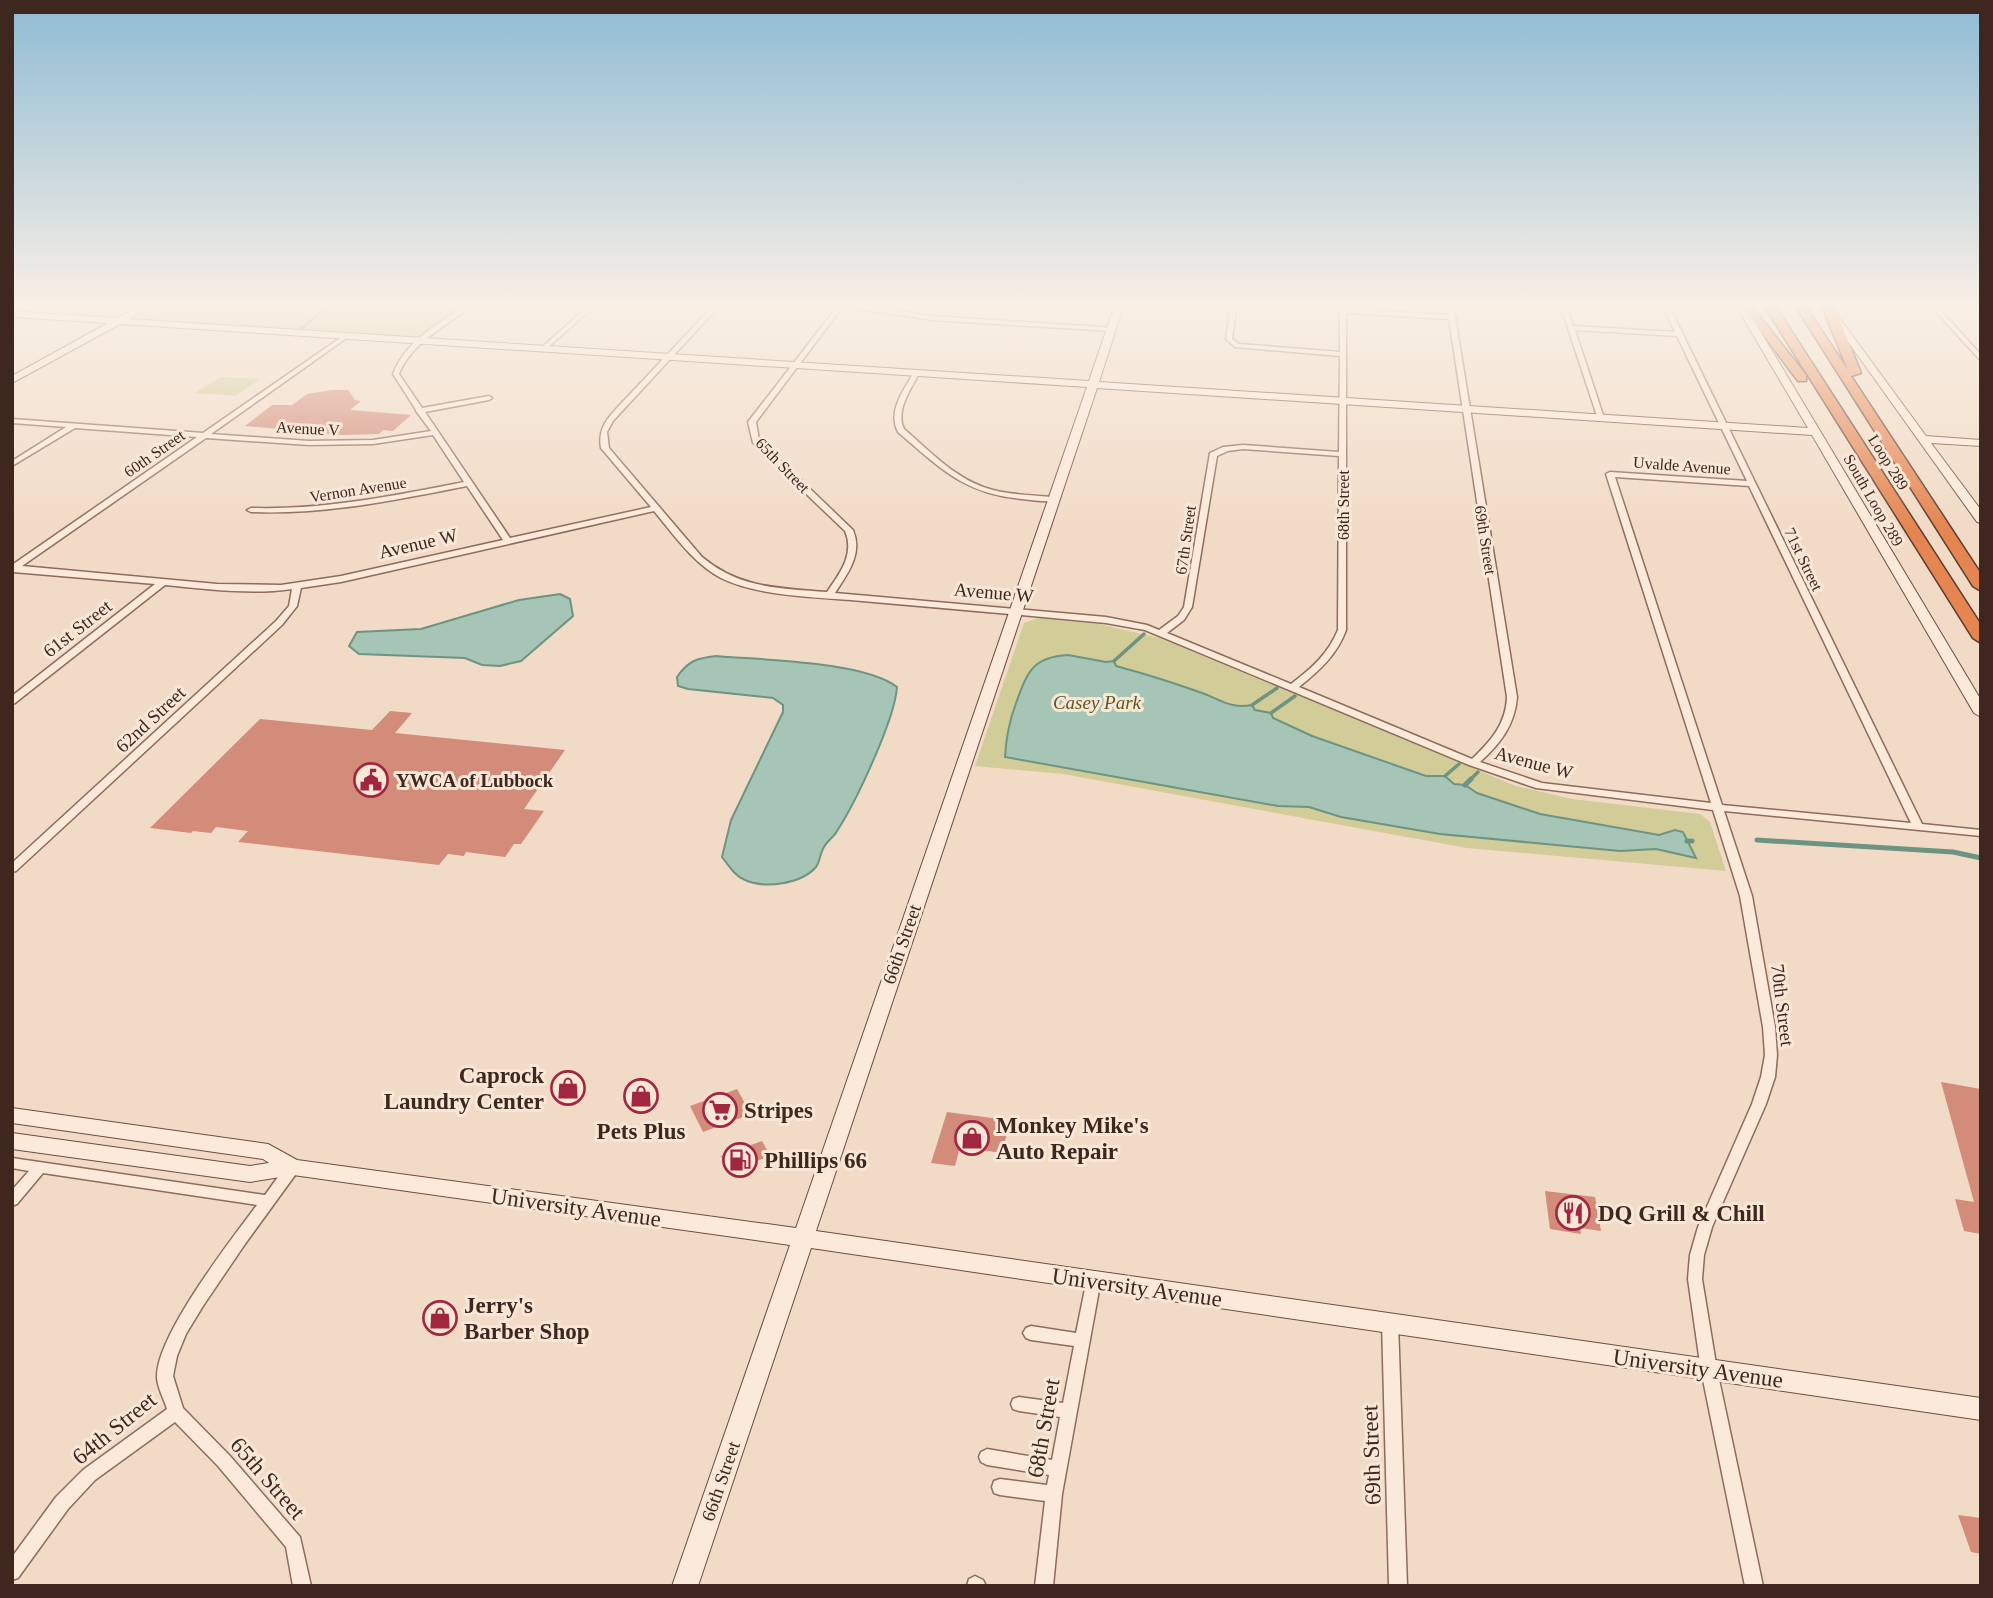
<svg xmlns="http://www.w3.org/2000/svg" width="1993" height="1598" font-family="Georgia,serif">
  <style>
    .green { fill: #d1cc98 }
    .water { fill: #a7c5b6; stroke: #6d9482; stroke-width: 2 }
    .lines { fill: none; stroke-linecap: round; stroke-linejoin: round }
    .stream-far2 { stroke: #6d9482; stroke-width: 2.5 }
    .stream-far1 { stroke: #6d9482; stroke-width: 3.5 }
    .stream { stroke: #6d9482; stroke-width: 5 }
    .building { fill: #d28c79 }
    .street-casing { stroke: #8e6b5a; stroke-width: 3 }
    .secondary-casing { stroke: #704c3d; stroke-width: 2 }
    .highway-casing { stroke: #5c3a2e; stroke-width: 3 }
    .street { fill: #fbeada; fill-rule: evenodd }
    .secondary { fill: #fbeada; fill-rule: evenodd }
    .highway { fill: #e58652; fill-rule: evenodd }
    .labels { text-anchor: middle; stroke-width: 6; stroke-linejoin: round; paint-order: stroke }
    .far-street-label { font-size: 16px; fill: #3d271f; stroke: #f8e7d6 }
    .street-label { font-size: 19px; fill: #3d271f; stroke: #f8e7d6 }
    .park-label { font-size: 19px; font-style: italic; fill: #595b24; stroke: #f8e7d6 }
    .poi-label { font-size: 19px; font-weight: bold; fill: #3d271f; stroke: #f8e7d6; text-anchor: start }
    .near-poi-label { font-size: 23px; font-weight: bold; fill: #3d271f; stroke: #f8e7d6; text-anchor: start }
    .near-street-label { font-size: 23px; fill: #3d271f; stroke: #f8e7d6 }
  </style>
  <rect width="100%" height="100%" fill="#f1dbc6"/>
  <path class="green" d="M 65,304 L 134,304 L 112,316 L 49,312 Z
    M 157,304 L 462,304 L 418,337 L 413,338 L 138,319 L 135,316 Z
    M 221,377 L 260,379 L 236,396 L 195,393 Z
    M 1038,618 L 1099,624 L 1159,638 L 1516,786 L 1572,799 L 1700,814 L 1710,822 L 1726,871 L 1467,848 L 1063,774 L 975,766 L 1024,623 Z"/>
  <path class="water" d="M 560,594 L 570,599 L 573,616 L 521,661 L 500,666 L 482,665 L 465,658 L 359,654 L 349,646 L 357,632 L 421,629 L 519,600 Z
    M 1068,655 L 1106,662 L 1114,661 L 1116,666 C 1146,674 1177,684 1205,694 C 1222,701 1233,709 1252,705 L 1255,710 L 1271,713 L 1273,718 L 1312,736 L 1426,776 L 1445,776 L 1454,784 L 1465,785 L 1477,793 L 1540,814 L 1659,835 L 1675,830 L 1683,832 L 1696,858 L 1656,849 L 1620,851 L 1440,834 L 1341,817 L 1309,807 L 1278,806 L 1005,757 C 1006,737 1009,722 1016,703 C 1027,674 1031,657 1068,655 Z
    M 716,656 C 761,660 863,661 897,687 C 895,719 856,802 837,831 C 834,837 827,841 824,847 C 820,853 820,862 816,867 C 801,884 765,889 745,880 C 735,876 729,866 722,857 L 731,820 L 783,712 L 783,705 L 773,698 L 688,689 L 678,686 L 677,677 C 688,661 697,658 716,656 Z"/>
  <g class="lines">
    <path class="stream-far2" d="M 300,330 L 328,306"/>
    <path class="stream-far1" d="M 1114,661 L 1144,634
      M 1252,705 L 1277,688
      M 1271,713 L 1295,696
      M 1445,776 L 1459,764
      M 1469,781 L 1478,772"/>
    <path class="stream" d="M 1465,785 L 1471,779
      M 1757,840 L 1953,852 L 1981,858
      M 1687,841 L 1692,841"/>
  </g>
  <path class="building" d="M 332,390 L 348,390 L 355,400 L 361,401 L 350,410 L 411,415 L 393,431 L 383,430 L 379,434 L 343,435 L 245,426 L 272,405 L 292,405 L 307,394 Z
    M 390,711 L 412,713 L 395,733 L 565,750 L 524,809 L 544,811 L 521,844 L 514,844 L 505,857 L 466,852 L 464,856 L 448,854 L 439,865 L 238,842 L 248,831 L 216,827 L 211,833 L 193,831 L 191,833 L 150,828 L 260,719 L 372,730 Z
    M 1941,1082 L 1981,1089 L 1981,1234 L 1964,1231 L 1955,1199 L 1974,1202 Z
    M 737,1089 L 751,1114 L 703,1132 L 690,1106 Z
    M 947,1112 L 1000,1119 L 997,1132 L 1007,1133 L 1002,1153 L 960,1147 L 955,1166 L 931,1163 Z
    M 762,1141 L 770,1156 L 728,1171 L 721,1156 Z
    M 1545,1191 L 1595,1197 L 1601,1231 L 1580,1228 L 1581,1234 L 1550,1229 Z
    M 1958,1515 L 1981,1518 L 1981,1554 L 1971,1552 Z"/>
  <g class="lines">
    <g class="street-casing">
      <path id="street" d="M 467,304 L 473,304 C 448,326 412,341 399,374 L 422,408 L 489,396 L 492,398 L 489,400 L 425,412 L 510,538 L 651,507 L 601,448 C 598,431 605,421 616,409 L 715,304 L 721,304 L 613,421 L 607,432 L 609,448 L 702,557 C 740,589 780,588 827,592 C 840,573 855,554 845,531 L 753,443 L 748,422 L 833,312 L 843,304 L 851,304 L 932,316 L 1114,328 L 1115,329 L 1112,331 L 932,320 L 847,307 L 837,314 L 756,422 L 759,440 L 853,530 C 863,554 848,573 835,593 L 1106,617 L 1147,625 L 1159,630 L 1178,616 L 1184,607 L 1210,453 L 1223,447 L 1243,445 L 1339,452 L 1340,356 L 1235,347 L 1226,339 L 1231,304 L 1237,304 L 1232,339 L 1239,344 L 1340,352 L 1340,304 L 1346,304 L 1346,309 L 1449,315 L 1447,304 L 1453,304 L 1517,697 C 1515,725 1500,744 1480,762 L 1542,783 L 1711,803 L 1606,474 L 1610,472 L 1747,481 L 1677,336 L 1575,330 L 1604,418 L 1598,419 L 1560,304 L 1566,304 L 1573,326 L 1675,332 L 1662,304 L 1668,304 L 1922,824 L 1981,830 L 1981,836 L 1724,811 L 1752,896 L 1775,1027 L 1777,1055 L 1775,1077 L 1766,1104 L 1712,1227 L 1704,1255 L 1702,1279 L 1717,1370 L 1763,1586 L 1745,1586 L 1701,1370 L 1688,1279 L 1690,1255 L 1698,1227 L 1752,1104 L 1761,1077 L 1765,1055 L 1763,1027 L 1740,896 L 1713,810 L 1536,788 L 1469,765 L 1145,630 L 1106,623 C 1025,615 943,608 862,601 C 820,597 759,597 721,578 C 693,563 674,535 654,511 L 341,582 L 301,588 L 297,606 L 282,625 L 16,871 L 12,872 L 12,863 L 276,621 L 289,606 L 292,589 C 252,595 205,589 165,585 L 15,703 L 12,704 L 12,696 L 155,584 L 13,572 L 12,565 L 197,437 L 75,428 L 12,466 L 12,461 L 66,427 L 12,423 L 12,419 L 203,433 L 346,334 L 348,335 L 348,337 L 211,434 L 309,441 L 373,440 L 431,431 L 416,411 L 416,410 L 393,374 C 405,341 440,323 467,304 ZM 1346,313 L 1449,319 L 1507,697 C 1506,724 1491,741 1472,759 L 1299,687 C 1319,671 1337,655 1346,630 ZM 433,435 L 464,482 C 393,496 324,510 251,508 L 247,510 L 251,512 C 325,515 395,500 467,486 L 503,540 L 341,576 L 281,585 L 217,584 L 22,566 L 206,438 L 309,445 L 373,444 ZM 1243,449 L 1339,456 L 1338,630 C 1328,654 1311,669 1291,684 L 1167,633 L 1184,620 L 1192,607 L 1217,456 L 1228,451 ZM 1615,477 L 1749,486 L 1911,823 L 1722,805 Z
        M 591,304 L 597,304 L 545,350 L 541,350 L 541,348 Z
        M 1929,304 L 1935,304 L 1981,355 L 1981,361 Z
        M 914,372 L 919,373 C 911,390 895,410 904,429 C 931,452 957,481 993,490 C 1012,495 1032,495 1052,497 L 1056,499 L 1055,501 C 1044,502 1032,500 1022,499 C 964,494 940,468 898,432 C 887,411 904,390 914,372 Z
        M 12,1158 L 265,1195 L 288,1163 L 293,1162 L 298,1163 L 300,1167 L 298,1171 L 245,1244 L 203,1306 L 186,1334 L 177,1356 L 173,1376 L 183,1408 L 230,1456 L 300,1537 L 311,1586 L 293,1586 L 286,1547 L 218,1466 L 175,1422 L 95,1480 L 68,1509 L 18,1578 L 12,1580 L 12,1557 L 56,1497 L 83,1470 L 167,1409 C 164,1399 158,1389 157,1378 C 155,1337 231,1240 257,1205 L 43,1173 L 17,1204 L 12,1206 L 12,1190 L 29,1171 L 12,1168 Z
        M 1094,1273 L 1099,1275 L 1101,1279 L 1062,1494 L 1053,1586 L 1035,1586 L 1045,1501 L 1000,1495 L 994,1493 L 992,1487 L 994,1481 L 1000,1479 L 1047,1485 L 1049,1475 L 987,1465 L 981,1462 L 979,1457 L 981,1452 L 987,1449 L 1052,1460 L 1060,1417 L 1019,1411 L 1013,1409 L 1011,1404 L 1013,1399 L 1019,1397 L 1063,1403 L 1074,1346 L 1031,1340 L 1026,1338 L 1023,1333 L 1026,1328 L 1031,1326 L 1076,1333 L 1087,1279 L 1089,1275 Z
        M 1390,1316 L 1395,1317 L 1398,1322 L 1407,1586 L 1389,1586 L 1382,1322 L 1385,1317 Z
        M 975,1576 L 983,1580 L 986,1586 L 967,1586 L 969,1579 Z"/>
    </g>
    <g class="secondary-casing">
      <path id="secondary" d="M 143,304 L 154,304 L 129,319 L 1089,381 L 1115,304 L 1124,304 L 1099,382 L 1808,428 L 1735,304 L 1744,304 L 1981,700 L 1981,717 L 1974,713 L 1812,435 L 1097,388 L 816,1231 L 1981,1398 L 1981,1420 L 811,1248 L 698,1586 L 672,1586 L 790,1245 L 293,1175 L 250,1182 L 12,1149 L 12,1133 L 250,1166 L 269,1163 L 263,1159 L 12,1123 L 12,1108 L 268,1144 L 297,1160 L 796,1228 L 1087,387 L 120,324 L 12,383 L 12,376 L 108,323 L 12,317 L 12,311 L 117,318 Z
        M 1821,304 L 1829,304 L 1926,436 L 1981,440 L 1981,446 L 1931,443 L 1981,510 L 1981,523 L 1977,522 Z"/>
    </g>
    <g class="highway-casing">
      <path id="highway" d="M 1740,304 L 1750,304 L 1806,375 L 1806,381 L 1798,381 Z
        M 1763,304 L 1774,304 L 1981,625 L 1981,643 L 1973,638 Z
        M 1794,304 L 1804,304 L 1848,370 L 1823,309 L 1829,306 L 1835,309 L 1861,373 L 1851,376 L 1981,574 L 1981,591 L 1973,586 Z"/>
    </g>
    <use href="#street" class="street"/>
    <use href="#secondary" class="secondary"/>
    <use href="#highway" class="highway"/>
  </g>
  <linearGradient id="sky" x2="0" y2="1"><stop stop-color="#8ebbd4"/><stop offset="0.58" stop-color="#f9efe5"/><stop offset="1" stop-color="#f9efe5" stop-opacity="0"/></linearGradient>
  <rect width="1993" height="527" fill="url(#sky)"/>
  <defs>
    <g id="civic-ring" transform="scale(1.75)"><circle r="9.5" fill="#f8e7d6" stroke="#a12640" stroke-width="1.5"/><path d="M-.6-6.5H3V-4.5H.6V-3L4-1V1h2V6H-6V1h2V-1L-.6-3ZM-1.2 2.5V6h2.4V2.5Z" fill="#a12640"/></g>
    <g id="shop-ring" transform="scale(1.75)"><circle r="9.5" fill="#f8e7d6" stroke="#a12640" stroke-width="1.5"/><path d="M-5-2.5h2.3a2.7 3.5 0 0 1 5.4 0H5L5.5 6h-11ZM-1.5-2.5h3a1.5 2.3 0 0 0-3 0Z" fill="#a12640"/></g>
    <g id="supermarket-ring" transform="scale(1.75)"><circle r="9.5" fill="#f8e7d6" stroke="#a12640" stroke-width="1.5"/><path d="M-6-5.5h2.5l.6 2H6L4.5 2H-2.5L-4.4-4H-6ZM-1.5 3.2a1.3 1.3 0 1 0 .1 0ZM3 3.2a1.3 1.3 0 1 0 .1 0Z" fill="#a12640"/></g>
    <g id="fuel-ring" transform="scale(1.75)"><circle r="9.5" fill="#f8e7d6" stroke="#a12640" stroke-width="1.5"/><path d="M-5.5-6h7V0h2V4h1.3V-2.5L3-4.5l.8-.8L6-3V5H2.5V1h-1V6h-7ZM-4.2-4.7v3.2H.2V-4.7Z" fill="#a12640"/></g>
    <g id="restaurant-ring" transform="scale(1.75)"><circle r="9.5" fill="#f8e7d6" stroke="#a12640" stroke-width="1.5"/><path d="M-5-6h1v4h1v-4h1v4h1v-4h1v5L-1.5 .5V6h-2V.5L-5-1ZM5-6V6H3V1.5H1.5Q1.5-4 5-6Z" fill="#a12640"/></g>
  </defs>
  <g fill-rule="evenodd">
    <use href="#civic-ring" x="371" y="780"/>
    <use href="#shop-ring" x="568" y="1088"/>
    <use href="#shop-ring" x="641" y="1096"/>
    <use href="#supermarket-ring" x="720" y="1110"/>
    <use href="#shop-ring" x="972" y="1138"/>
    <use href="#fuel-ring" x="740" y="1160"/>
    <use href="#restaurant-ring" x="1573" y="1213"/>
    <use href="#shop-ring" x="440" y="1318"/>
  </g>
  <g class="labels">
    <g class="far-street-label">
      <text transform="translate(308 428) rotate(3)" y="6">Avenue V</text>
      <text transform="translate(154 453) rotate(-35)" y="6">60th Street</text>
      <text transform="translate(1889 462) rotate(58)" y="6">Loop 289</text>
      <text transform="translate(783 465) rotate(46)" y="6">65th Street</text>
      <text transform="translate(1682 465) rotate(4)" y="6">Uvalde Avenue</text>
      <text transform="translate(358 489) rotate(-9)" y="6">Vernon Avenue</text>
      <text transform="translate(1874 500) rotate(60)" y="6">South Loop 289</text>
      <text transform="translate(1343 505) rotate(-90)" y="6">68th Street</text>
      <text transform="translate(1185 540) rotate(-82)" y="6">67th Street</text>
      <text transform="translate(1486 540) rotate(81)" y="6">69th Street</text>
      <text transform="translate(1804 559) rotate(64)" y="6">71st Street</text>
    </g>
    <g class="street-label">
      <text transform="translate(418 543) rotate(-13)" y="7">Avenue W</text>
      <text transform="translate(994 592) rotate(5)" y="7">Avenue W</text>
      <text transform="translate(77 628) rotate(-38)" y="7">61st Street</text>
      <text transform="translate(150 719) rotate(-43)" y="7">62nd Street</text>
      <text transform="translate(1534 762) rotate(15)" y="7">Avenue W</text>
      <text transform="translate(901 944) rotate(-71)" y="7">66th Street</text>
      <text transform="translate(1783 1005) rotate(83)" y="7">70th Street</text>
      <text transform="translate(720 1481) rotate(-71)" y="7">66th Street</text>
    </g>
    <g class="park-label">
      <text x="1097" y="709">Casey Park</text>
    </g>
    <g class="poi-label">
      <text x="396" y="787">YWCA of Lubbock</text>
    </g>
    <g class="near-poi-label">
      <text x="544" y="1083" text-anchor="end">Caprock<tspan x="544" dy="26">Laundry Center</tspan></text>
      <text x="744" y="1118">Stripes</text>
      <text x="996" y="1133">Monkey Mike's<tspan x="996" dy="26">Auto Repair</tspan></text>
      <text x="641" y="1139" text-anchor="middle">Pets Plus</text>
      <text x="764" y="1168">Phillips 66</text>
      <text x="1598" y="1221">DQ Grill &amp; Chill</text>
      <text x="464" y="1313">Jerry's<tspan x="464" dy="26">Barber Shop</tspan></text>
    </g>
    <g class="near-street-label">
      <text transform="translate(576 1207) rotate(8)" y="8">University Avenue</text>
      <text transform="translate(1137 1287) rotate(8)" y="8">University Avenue</text>
      <text transform="translate(1698 1368) rotate(8)" y="8">University Avenue</text>
      <text transform="translate(114 1428) rotate(-39)" y="8">64th Street</text>
      <text transform="translate(1043 1428) rotate(-80)" y="8">68th Street</text>
      <text transform="translate(1371 1455) rotate(-92)" y="8">69th Street</text>
      <text transform="translate(268 1478) rotate(49)" y="8">65th Street</text>
    </g>
  </g>
  <rect width="1993" height="1598" fill="none" stroke="#3d271f" stroke-width="28"/>
</svg>
